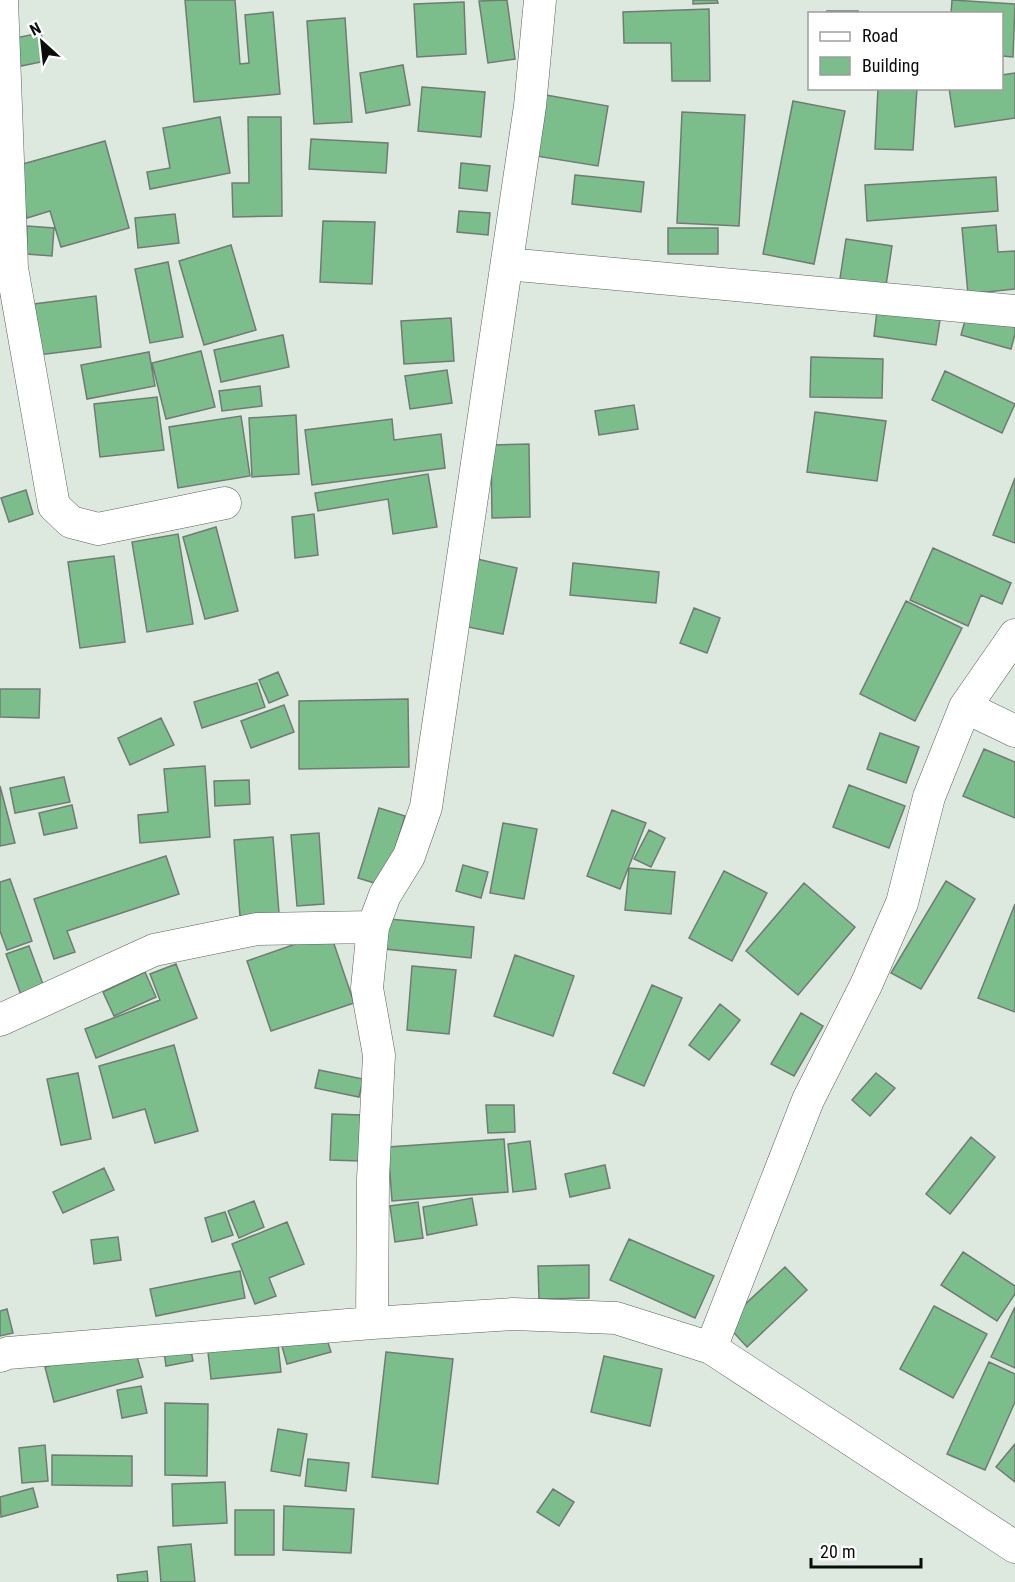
<svg xmlns="http://www.w3.org/2000/svg" width="1015" height="1582" font-family="'Roboto Condensed',sans-serif">
  <style>
    .building { fill: #7bbe8b; stroke: #717b73; stroke-width: 1.5 }
    .lines { fill: none; stroke-linecap: round; stroke-linejoin: round }
    .street-casing { stroke: #59635b; stroke-width: 33 }
    .street { stroke: #fff; stroke-width: 32 }
  </style>
  <rect width="100%" height="100%" fill="#dde9df"/>
  <path class="building" d="M 185,0 L 235,0 L 240,64 L 249,63 L 245,15 L 273,12 L 280,94 L 194,102 Z
    M 507,0 L 515,59 L 488,63 L 479,1 Z
    M 693,0 L 717,0 L 718,3 L 693,4 Z
    M 952,0 L 1015,4 L 1013,57 L 1002,56 L 1002,14 L 951,14 Z
    M 464,2 L 466,54 L 417,57 L 414,4 Z
    M 709,9 L 710,81 L 672,81 L 671,43 L 624,43 L 623,12 Z
    M 827,11 L 858,11 L 858,14 L 827,14 Z
    M 345,18 L 352,122 L 314,124 L 307,21 Z
    M 41,33 L 46,61 L 21,66 L 15,38 Z
    M 403,65 L 410,105 L 366,113 L 360,73 Z
    M 1015,73 L 1015,118 L 955,127 L 949,88 L 1002,88 L 1002,75 Z
    M 422,87 L 485,92 L 481,137 L 418,131 Z
    M 878,88 L 917,88 L 913,150 L 875,149 Z
    M 546,95 L 608,106 L 598,166 L 536,156 Z
    M 793,101 L 845,111 L 814,264 L 763,254 Z
    M 682,112 L 745,115 L 739,226 L 677,223 Z
    M 220,117 L 230,173 L 150,189 L 147,172 L 170,168 L 163,128 Z
    M 248,117 L 281,117 L 282,216 L 233,217 L 232,183 L 249,183 Z
    M 311,139 L 388,143 L 386,173 L 309,169 Z
    M 105,141 L 129,228 L 61,247 L 50,211 L 27,218 L 12,167 Z
    M 461,163 L 490,166 L 487,191 L 459,188 Z
    M 575,175 L 644,182 L 641,212 L 572,204 Z
    M 996,177 L 998,211 L 867,221 L 865,185 Z
    M 459,211 L 490,213 L 488,235 L 457,232 Z
    M 175,214 L 179,243 L 138,248 L 135,218 Z
    M 323,221 L 375,222 L 372,284 L 320,282 Z
    M 996,225 L 998,252 L 1015,251 L 1015,289 L 968,294 L 962,228 Z
    M 27,226 L 54,228 L 52,256 L 26,254 Z
    M 668,228 L 718,228 L 718,254 L 668,254 Z
    M 846,239 L 892,246 L 885,292 L 839,285 Z
    M 231,245 L 256,330 L 204,345 L 179,261 Z
    M 168,262 L 183,337 L 150,343 L 135,269 Z
    M 96,296 L 101,347 L 31,356 L 26,305 Z
    M 968,310 L 1015,323 L 1015,334 L 1011,349 L 961,335 Z
    M 877,311 L 940,320 L 936,345 L 874,336 Z
    M 451,318 L 454,361 L 404,364 L 401,321 Z
    M 283,335 L 289,367 L 221,382 L 214,350 Z
    M 201,351 L 215,407 L 166,419 L 152,363 Z
    M 149,352 L 155,386 L 87,399 L 81,365 Z
    M 811,357 L 883,359 L 882,398 L 810,397 Z
    M 447,370 L 452,403 L 410,409 L 405,376 Z
    M 945,371 L 1015,404 L 1002,433 L 932,400 Z
    M 260,386 L 262,406 L 222,411 L 219,391 Z
    M 157,397 L 164,450 L 100,457 L 94,404 Z
    M 634,405 L 638,429 L 599,435 L 595,411 Z
    M 815,412 L 886,421 L 877,481 L 807,472 Z
    M 296,415 L 299,474 L 252,477 L 249,418 Z
    M 241,416 L 250,476 L 178,488 L 169,427 Z
    M 392,419 L 394,440 L 441,434 L 445,468 L 312,485 L 305,430 Z
    M 529,444 L 530,517 L 492,518 L 491,445 Z
    M 428,474 L 437,527 L 393,534 L 388,499 L 318,511 L 315,493 Z
    M 1015,478 L 1015,543 L 993,535 Z
    M 26,490 L 33,514 L 9,522 L 1,498 Z
    M 314,514 L 318,555 L 295,558 L 292,517 Z
    M 216,527 L 238,611 L 205,619 L 183,537 Z
    M 178,534 L 193,624 L 147,632 L 132,542 Z
    M 933,548 L 1011,583 L 1002,604 L 981,595 L 968,626 L 910,600 Z
    M 114,556 L 125,642 L 80,648 L 68,562 Z
    M 477,559 L 517,568 L 503,634 L 463,626 Z
    M 573,563 L 659,572 L 656,603 L 570,595 Z
    M 906,601 L 962,628 L 915,721 L 860,694 Z
    M 694,608 L 720,618 L 707,653 L 680,643 Z
    M 278,672 L 288,695 L 269,703 L 259,680 Z
    M 257,683 L 265,707 L 202,728 L 194,702 Z
    M 0,689 L 40,689 L 39,718 L 0,717 Z
    M 408,699 L 409,767 L 299,769 L 299,701 Z
    M 284,705 L 294,732 L 251,748 L 241,721 Z
    M 161,718 L 174,745 L 130,765 L 118,738 Z
    M 880,733 L 919,747 L 906,783 L 867,769 Z
    M 984,749 L 1015,762 L 1015,818 L 963,796 Z
    M 205,766 L 210,837 L 140,843 L 138,815 L 168,812 L 164,769 Z
    M 64,777 L 70,802 L 15,813 L 10,788 Z
    M 249,780 L 250,804 L 215,806 L 214,781 Z
    M 849,785 L 905,806 L 889,848 L 833,827 Z
    M 0,786 L 15,843 L 0,846 Z
    M 72,805 L 77,828 L 44,835 L 39,813 Z
    M 379,808 L 405,816 L 384,886 L 358,878 Z
    M 612,810 L 646,823 L 620,889 L 587,876 Z
    M 503,823 L 537,829 L 524,899 L 490,893 Z
    M 649,830 L 665,838 L 651,867 L 634,859 Z
    M 319,833 L 324,904 L 297,906 L 291,835 Z
    M 273,837 L 279,913 L 240,916 L 234,840 Z
    M 166,856 L 179,894 L 67,931 L 75,952 L 54,959 L 34,899 Z
    M 463,865 L 488,872 L 481,898 L 456,891 Z
    M 629,868 L 675,872 L 671,914 L 625,910 Z
    M 724,871 L 767,893 L 732,961 L 689,938 Z
    M 10,879 L 32,941 L 7,950 L 0,931 L 0,882 Z
    M 946,881 L 975,899 L 921,989 L 891,973 Z
    M 804,883 L 855,927 L 798,995 L 746,951 Z
    M 1015,904 L 1015,1012 L 978,998 Z
    M 389,919 L 474,927 L 471,958 L 385,949 Z
    M 330,932 L 354,1003 L 271,1031 L 247,961 Z
    M 29,946 L 44,987 L 21,995 L 6,954 Z
    M 515,955 L 574,976 L 553,1036 L 494,1016 Z
    M 176,964 L 197,1018 L 96,1058 L 85,1029 L 160,1000 L 150,974 Z
    M 412,966 L 456,970 L 449,1034 L 407,1030 Z
    M 145,972 L 156,997 L 114,1016 L 103,992 Z
    M 652,985 L 682,998 L 644,1086 L 613,1073 Z
    M 720,1004 L 740,1020 L 709,1060 L 689,1045 Z
    M 801,1013 L 823,1026 L 794,1076 L 771,1064 Z
    M 174,1045 L 198,1131 L 155,1143 L 145,1109 L 113,1118 L 99,1066 Z
    M 319,1070 L 363,1079 L 359,1097 L 315,1088 Z
    M 78,1073 L 91,1139 L 61,1145 L 47,1079 Z
    M 876,1073 L 895,1088 L 870,1116 L 852,1100 Z
    M 486,1105 L 514,1105 L 515,1132 L 488,1133 Z
    M 332,1114 L 362,1115 L 360,1161 L 330,1160 Z
    M 971,1137 L 995,1157 L 950,1214 L 926,1194 Z
    M 504,1139 L 508,1192 L 392,1201 L 388,1147 Z
    M 530,1141 L 536,1189 L 513,1192 L 508,1144 Z
    M 605,1165 L 610,1188 L 570,1197 L 565,1174 Z
    M 104,1168 L 114,1190 L 63,1213 L 53,1192 Z
    M 472,1198 L 477,1225 L 427,1235 L 423,1207 Z
    M 254,1201 L 264,1227 L 239,1238 L 228,1211 Z
    M 418,1202 L 423,1238 L 395,1242 L 390,1206 Z
    M 225,1212 L 233,1235 L 212,1242 L 205,1218 Z
    M 287,1222 L 304,1264 L 269,1278 L 276,1296 L 255,1304 L 232,1244 Z
    M 118,1237 L 121,1260 L 94,1264 L 91,1240 Z
    M 629,1239 L 714,1276 L 695,1318 L 610,1280 Z
    M 963,1252 L 1015,1286 L 1015,1294 L 997,1321 L 941,1285 Z
    M 589,1265 L 589,1298 L 539,1299 L 538,1266 Z
    M 785,1267 L 807,1290 L 747,1347 L 725,1323 Z
    M 240,1271 L 245,1298 L 156,1316 L 150,1289 Z
    M 934,1306 L 987,1334 L 953,1398 L 900,1369 Z
    M 1015,1307 L 1015,1368 L 991,1357 Z
    M 7,1309 L 13,1333 L 0,1336 L 0,1311 Z
    M 323,1327 L 331,1352 L 287,1364 L 280,1339 Z
    M 277,1335 L 281,1372 L 211,1379 L 207,1343 Z
    M 189,1340 L 193,1361 L 166,1366 L 163,1344 Z
    M 133,1343 L 143,1377 L 54,1402 L 45,1367 Z
    M 386,1352 L 453,1359 L 438,1484 L 372,1477 Z
    M 604,1356 L 662,1369 L 650,1426 L 591,1412 Z
    M 989,1362 L 1015,1374 L 1015,1402 L 985,1470 L 947,1454 Z
    M 141,1386 L 147,1413 L 122,1418 L 117,1390 Z
    M 165,1403 L 208,1404 L 207,1476 L 165,1475 Z
    M 278,1429 L 307,1434 L 300,1476 L 271,1471 Z
    M 1015,1444 L 1015,1482 L 996,1467 Z
    M 45,1445 L 48,1481 L 22,1483 L 19,1448 Z
    M 52,1455 L 132,1456 L 132,1486 L 52,1485 Z
    M 308,1459 L 349,1463 L 346,1491 L 305,1486 Z
    M 225,1482 L 227,1523 L 173,1526 L 172,1484 Z
    M 33,1488 L 38,1507 L 1,1517 L 0,1497 Z
    M 553,1489 L 574,1502 L 559,1526 L 537,1512 Z
    M 284,1506 L 354,1509 L 351,1553 L 283,1550 Z
    M 235,1510 L 274,1510 L 274,1555 L 235,1555 Z
    M 191,1544 L 195,1582 L 161,1582 L 158,1547 Z
    M 147,1571 L 148,1582 L 118,1582 L 117,1575 Z"/>
  <g class="lines">
    <g class="street-casing">
      <path id="street" d="M 2,0 L 12,268 L 54,506 L 71,522 L 98,529 L 225,503
        M 507,264 L 1015,311
        M 965,707 L 1015,731
        M 0,1020 L 154,950 L 257,929 L 373,927
        M 372,1323 L 373,1179 L 379,1055 L 367,988 L 373,927 L 385,895 L 409,856 L 426,807 L 530,106 L 540,0
        M 711,1348 L 808,1100 L 866,985 L 902,903 L 929,797 L 965,707 L 1015,635
        M 0,1356 L 8,1353 L 372,1323 L 513,1314 L 616,1318 L 711,1348 L 1015,1547"/>
    </g>
    <use href="#street" class="street"/>
  </g>
  <rect x="808" y="12" width="195" height="78" fill="#ffffff" stroke="#9d9e9d" stroke-width="1.5"/>
  <rect x="820" y="32" width="30" height="9" fill="#ffffff" stroke="#9d9e9d" stroke-width="1.5"/>
  <text x="862" y="42" font-size="18" fill="#090d0a">Road</text>
  <rect x="820" y="57" width="30" height="18" fill="#7bbe8b" stroke="#9d9e9d" stroke-width="1.5"/>
  <text x="862" y="72" font-size="18" fill="#090d0a">Building</text>
  <g transform="translate(42 42) rotate(333)" stroke="#ffffff" stroke-width="4.5" paint-order="stroke">
  <path d="M0-4.5L10 22L0 15L-10 22Z" fill="#090d0a"/>
  <text y="-9" font-size="16" font-weight="bold" text-anchor="middle" fill="#090d0a">N</text>
  </g>
  <path d="M811 1558v9h110v-9" fill="none" stroke="#090d0a" stroke-width="3"/>
  <text x="820" y="1558" font-size="18" fill="#090d0a" stroke="#ffffff" stroke-width="4.5" paint-order="stroke">20 m</text>
</svg>
